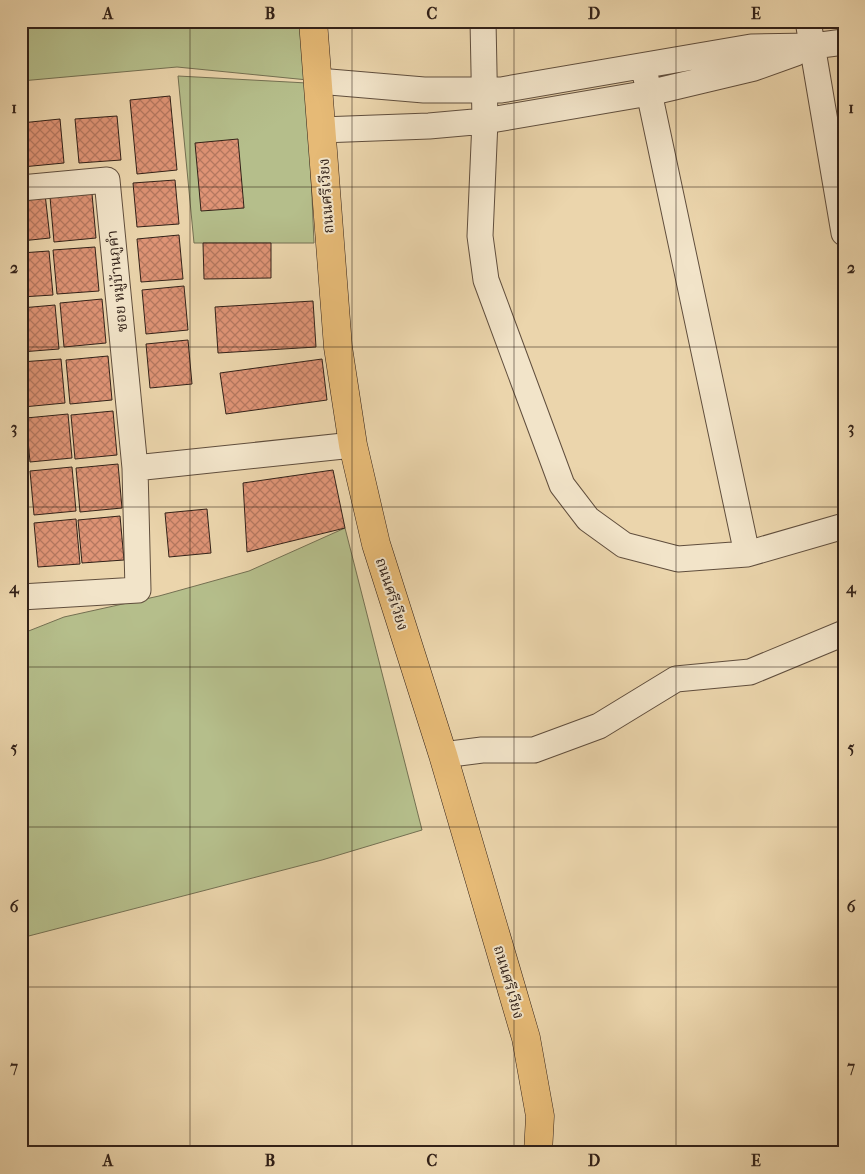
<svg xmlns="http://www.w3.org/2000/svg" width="865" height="1174" font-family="'IM FELL French Canon','Noto Serif Thai',serif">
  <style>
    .grass { fill: #b5be8b; stroke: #747052 }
    .building { fill: url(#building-cross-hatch); stroke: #322118 }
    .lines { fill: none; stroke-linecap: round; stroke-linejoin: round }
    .minor-casing { stroke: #604e3d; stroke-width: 27 }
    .major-casing { stroke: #322118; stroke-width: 29 }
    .minor { stroke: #f2e4c9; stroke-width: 25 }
    .major { stroke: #e6ba76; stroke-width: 28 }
    .grid { fill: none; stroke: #322118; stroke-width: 1; stroke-opacity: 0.55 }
    .labels { text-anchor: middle; stroke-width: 4; stroke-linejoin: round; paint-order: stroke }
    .street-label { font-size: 15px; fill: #322118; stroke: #f2e4c9 }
    .neatline { fill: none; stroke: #322118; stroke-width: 2 }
    .grid-label { font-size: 16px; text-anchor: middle; font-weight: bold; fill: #322118 }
  </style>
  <defs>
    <pattern id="building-cross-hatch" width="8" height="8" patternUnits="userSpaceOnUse" patternTransform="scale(1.25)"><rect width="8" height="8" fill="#df9476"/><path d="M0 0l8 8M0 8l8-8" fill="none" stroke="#b57860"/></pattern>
  </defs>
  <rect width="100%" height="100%" fill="#ebd5ac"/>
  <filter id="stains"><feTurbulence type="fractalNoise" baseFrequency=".004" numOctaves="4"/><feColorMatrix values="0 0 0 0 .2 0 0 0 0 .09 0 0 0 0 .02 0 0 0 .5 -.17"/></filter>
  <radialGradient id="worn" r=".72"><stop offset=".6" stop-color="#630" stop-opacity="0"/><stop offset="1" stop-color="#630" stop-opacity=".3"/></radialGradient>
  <path class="grass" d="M 21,21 L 313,21 L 318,81 L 177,67 L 21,81 Z
    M 178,76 L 307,83 L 314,243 L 194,243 Z
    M 345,528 L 422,830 L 322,860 L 21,938 L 21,634 L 64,617 L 159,596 L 249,571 Z"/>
  <path class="building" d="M 170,96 L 177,170 L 137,174 L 130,100 Z
    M 117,116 L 121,160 L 79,163 L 75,119 Z
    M 60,119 L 64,163 L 22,167 L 21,123 Z
    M 238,139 L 244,208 L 201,211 L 195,143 Z
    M 175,180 L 179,224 L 137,227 L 133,183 Z
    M 45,194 L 50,238 L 21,241 L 21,196 Z
    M 92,194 L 96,238 L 54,242 L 50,197 Z
    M 179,235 L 183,279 L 141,282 L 137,239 Z
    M 203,243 L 271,243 L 271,278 L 204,279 Z
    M 95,247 L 99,291 L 57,294 L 53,250 Z
    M 49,251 L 53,295 L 21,297 L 21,253 Z
    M 184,286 L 188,330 L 146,334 L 142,290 Z
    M 102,299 L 106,343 L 64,347 L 60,303 Z
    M 313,301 L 316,347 L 218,353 L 215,307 Z
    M 55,305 L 59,349 L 21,352 L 21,308 Z
    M 188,340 L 192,384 L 150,388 L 146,344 Z
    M 108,356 L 112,400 L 70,404 L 66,360 Z
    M 61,359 L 65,403 L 23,407 L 21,388 L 21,362 Z
    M 322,359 L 327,400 L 226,414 L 220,373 Z
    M 113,411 L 117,455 L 75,459 L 71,415 Z
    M 68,414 L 72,458 L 30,462 L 26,418 Z
    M 118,464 L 122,508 L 80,512 L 76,468 Z
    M 72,467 L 76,511 L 34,515 L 30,471 Z
    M 333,470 L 345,528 L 247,552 L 243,483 Z
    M 207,509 L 211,553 L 169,557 L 165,513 Z
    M 120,516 L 124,560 L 82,563 L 78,520 Z
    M 76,519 L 80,564 L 38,567 L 34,523 Z"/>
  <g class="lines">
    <g class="minor-casing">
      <path id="minor" d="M 483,21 L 485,121 L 480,236 L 486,280 L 562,485 L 588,519 L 624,545 L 678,559 L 747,554 L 844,526
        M 808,21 L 844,233
        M 646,78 L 747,554
        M 318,81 L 424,90 L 501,90 L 751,47 L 813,46 L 844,42
        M 321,130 L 429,126 L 485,121 L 649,93 L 754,68 L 796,53
        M 21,188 L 107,180 L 135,468 L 138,590 L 21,597
        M 135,468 L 353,445
        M 443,755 L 482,750 L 534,750 L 599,726 L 676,679 L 750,672 L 844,633"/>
    </g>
    <g class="major-casing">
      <path id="major" d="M 313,21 L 338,347 L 353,445 L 376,544 L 443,755 L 526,1038 L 540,1116 L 538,1153"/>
    </g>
    <use href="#minor" class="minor"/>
    <use href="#major" class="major"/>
  </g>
  <path class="grid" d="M 190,21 L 190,1153M 352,21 L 352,1153M 514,21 L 514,1153M 676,21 L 676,1153M 21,187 L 844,187M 21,347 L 844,347M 21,507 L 844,507M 21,667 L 844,667M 21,827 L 844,827M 21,987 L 844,987"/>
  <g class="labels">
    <g class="street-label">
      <text transform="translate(326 196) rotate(-94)" y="5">ถนนศรีเวียง</text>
      <text transform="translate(117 281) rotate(-96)" y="5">ซอย หมู่บ้านภูคำ</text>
      <text transform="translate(392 594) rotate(72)" y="5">ถนนศรีเวียง</text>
      <text transform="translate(509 982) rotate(74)" y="5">ถนนศรีเวียง</text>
    </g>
  </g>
  <rect width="865" height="1174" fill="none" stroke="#ebd5ac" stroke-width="55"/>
  <rect x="28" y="28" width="810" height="1118" class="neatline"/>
  <g class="grid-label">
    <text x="108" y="19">A</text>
    <text x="270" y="19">B</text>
    <text x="432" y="19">C</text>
    <text x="594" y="19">D</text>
    <text x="756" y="19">E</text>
    <text x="14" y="113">1</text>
    <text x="851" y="113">1</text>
    <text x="14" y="273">2</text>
    <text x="851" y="273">2</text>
    <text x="14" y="433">3</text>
    <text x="851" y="433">3</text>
    <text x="14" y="593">4</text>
    <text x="851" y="593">4</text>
    <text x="14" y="753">5</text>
    <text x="851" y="753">5</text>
    <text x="14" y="912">6</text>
    <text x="851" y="912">6</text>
    <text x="14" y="1072">7</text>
    <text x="851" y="1072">7</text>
    <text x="108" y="1166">A</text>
    <text x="270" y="1166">B</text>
    <text x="432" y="1166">C</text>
    <text x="594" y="1166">D</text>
    <text x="756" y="1166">E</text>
  </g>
  <rect width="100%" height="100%" filter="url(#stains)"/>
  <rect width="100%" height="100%" fill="url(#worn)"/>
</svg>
